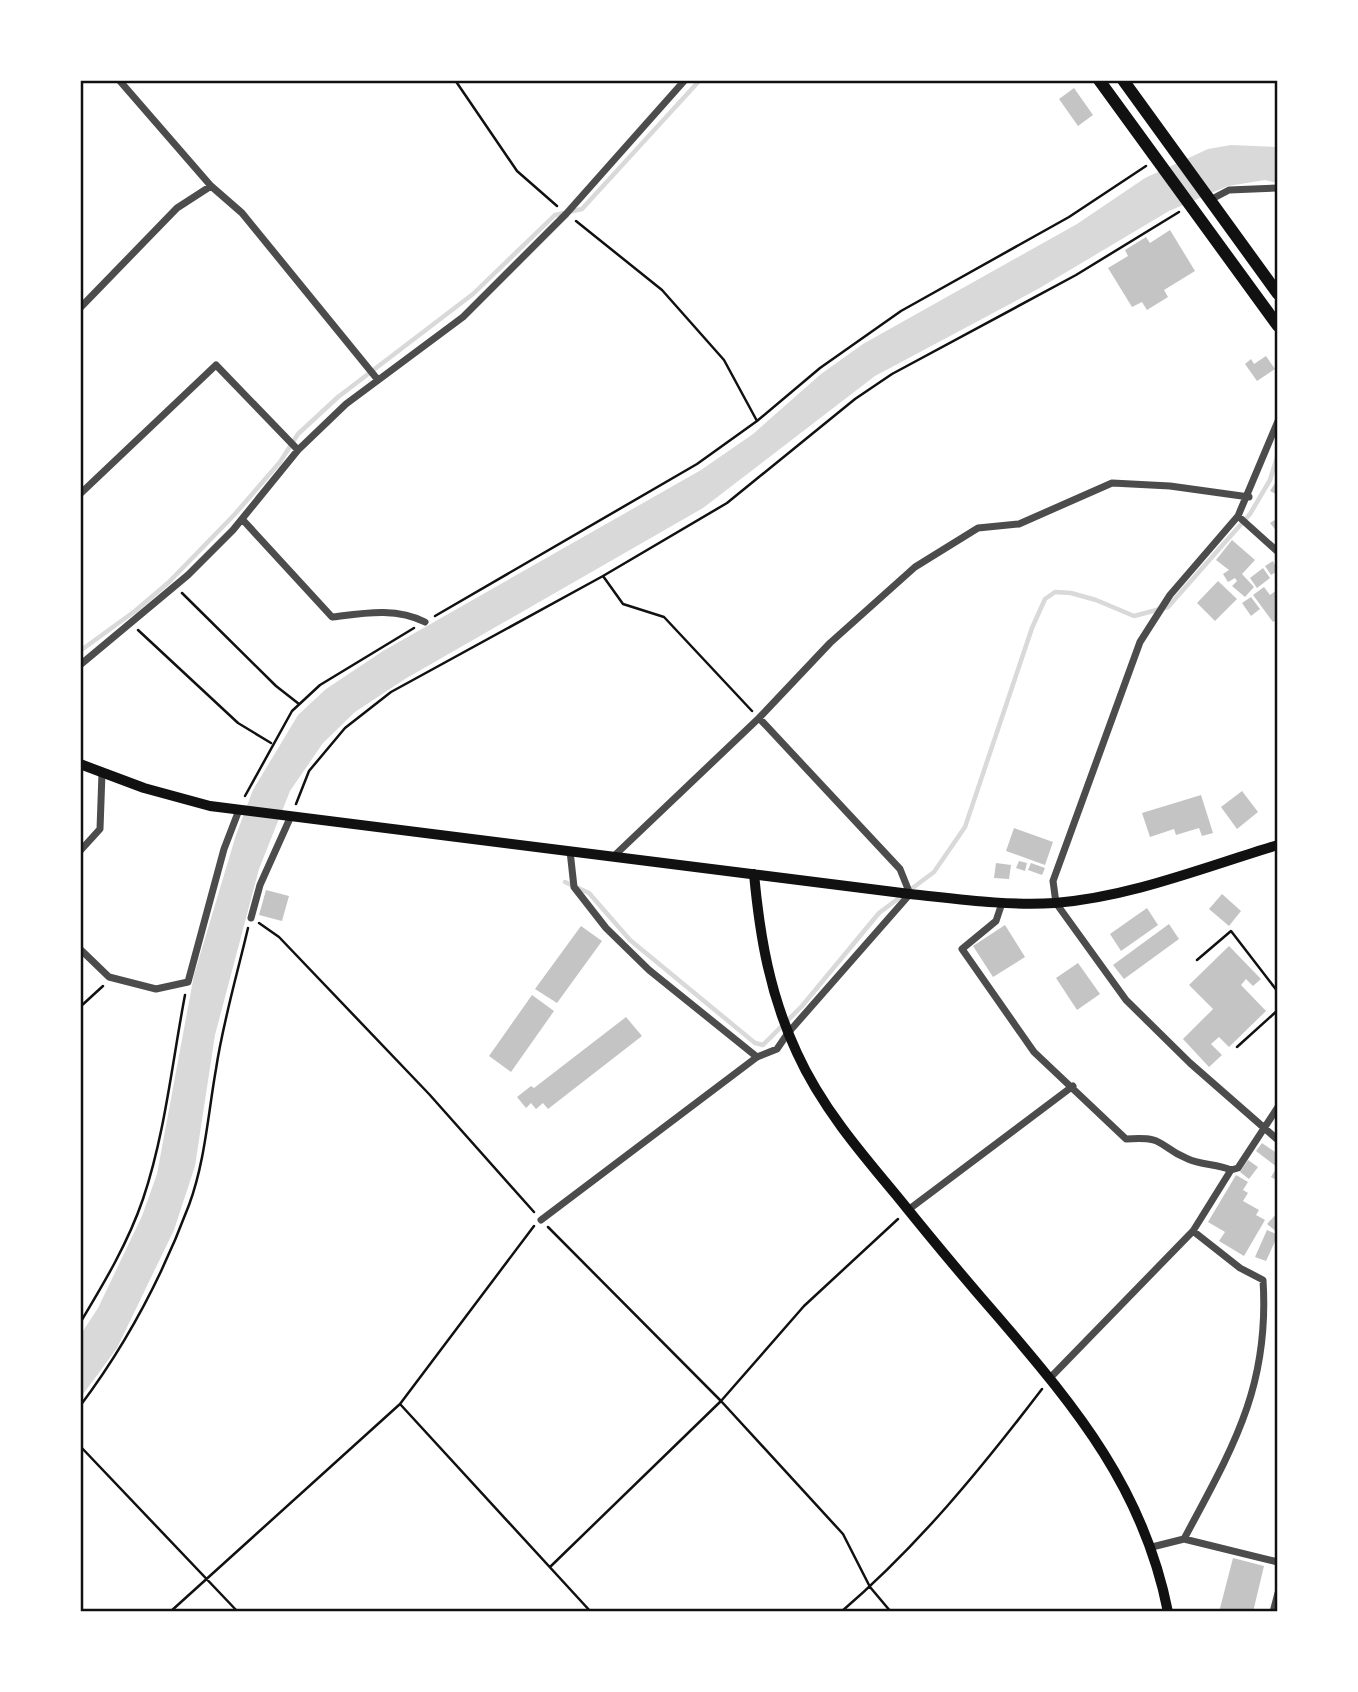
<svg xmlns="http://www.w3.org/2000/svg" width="1358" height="1692" font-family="'PT Sans',sans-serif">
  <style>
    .water { fill: #d9d9d9 }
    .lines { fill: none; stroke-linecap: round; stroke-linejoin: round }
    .stream { stroke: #d9d9d9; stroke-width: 4.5 }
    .building { fill: #c4c4c4 }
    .path { stroke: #111; stroke-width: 2.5 }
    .minor { stroke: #4c4c4c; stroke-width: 7 }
    .secondary { stroke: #111; stroke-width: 10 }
    .primary { stroke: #111; stroke-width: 12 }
    .neatline { fill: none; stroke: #111; stroke-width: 2.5 }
  </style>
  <rect width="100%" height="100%" fill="#fff"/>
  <path class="water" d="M 1231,145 L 1277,147 L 1277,183 L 1265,180 L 1228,186 L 1169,211 L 1038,289 L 875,376 L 703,508 L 405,679 L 355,712 L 323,743 L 290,791 L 259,869 L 215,1035 L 195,1166 L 174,1230 L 117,1348 L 81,1397 L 81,1334 L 98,1308 L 142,1216 L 157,1174 L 194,975 L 236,835 L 253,790 L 298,715 L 326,689 L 383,651 L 701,470 L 753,434 L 821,374 L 863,344 L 1077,224 L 1145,178 L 1208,149 Z"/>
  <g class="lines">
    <path class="stream" d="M 80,651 L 135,611 L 169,582 L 235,514 L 280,462 L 298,434 L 338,397 L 473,294 L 555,215 L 582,209 L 700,80
      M 565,882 L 589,893 L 630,940 L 755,1043 L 763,1045 L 802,1006 L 879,913 L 934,872 L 965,827 L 1032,628 L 1045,599 L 1055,592 L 1071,593 L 1096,600 L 1134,616 L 1168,607 L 1250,514 L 1270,480 L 1278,454"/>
  </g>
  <path class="building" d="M 1074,88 L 1093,115 L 1078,126 L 1059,99 Z
    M 1170,230 L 1195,271 L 1164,290 L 1168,297 L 1147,310 L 1142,302 L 1132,307 L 1108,268 L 1128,256 L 1125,250 L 1146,237 L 1150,243 Z
    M 1266,356 L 1275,369 L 1257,381 L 1245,364 L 1251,359 L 1254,364 Z
    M 1275,483 L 1278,484 L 1278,495 L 1270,491 Z
    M 1278,518 L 1278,533 L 1270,523 Z
    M 1232,540 L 1255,560 L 1242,574 L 1254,587 L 1245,597 L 1232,586 L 1237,581 L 1235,578 L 1228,582 L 1223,574 L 1229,570 L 1216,560 Z
    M 1273,561 L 1278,571 L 1271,575 L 1265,566 Z
    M 1263,568 L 1270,578 L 1257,588 L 1250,578 Z
    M 1218,581 L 1237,599 L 1215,621 L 1197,603 Z
    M 1264,587 L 1270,595 L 1278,589 L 1278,619 L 1273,622 L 1253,595 Z
    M 1251,597 L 1260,609 L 1251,616 L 1242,603 Z
    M 1242,791 L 1258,812 L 1237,829 L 1221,807 Z
    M 1201,795 L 1213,833 L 1202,836 L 1199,828 L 1176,835 L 1174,829 L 1150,837 L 1142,813 Z
    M 1014,828 L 1053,842 L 1045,865 L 1006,851 Z
    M 1019,861 L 1027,863 L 1025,871 L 1016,868 Z
    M 996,863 L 1011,865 L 1009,879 L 994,878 Z
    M 1031,863 L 1045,868 L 1042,875 L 1028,870 Z
    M 266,890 L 289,896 L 282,921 L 259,915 Z
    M 1222,894 L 1241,911 L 1229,926 L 1209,909 Z
    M 1147,908 L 1158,925 L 1121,951 L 1110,934 Z
    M 1169,924 L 1179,939 L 1124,979 L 1113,965 Z
    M 1005,925 L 1025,957 L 993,977 L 973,946 Z
    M 581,926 L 602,941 L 557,1003 L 535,989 Z
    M 1229,946 L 1261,979 L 1253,986 L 1246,979 L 1241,985 L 1266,1011 L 1229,1047 L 1219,1037 L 1211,1044 L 1222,1055 L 1209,1067 L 1183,1039 L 1213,1009 L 1189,985 Z
    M 1078,963 L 1100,994 L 1077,1010 L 1056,978 Z
    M 532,995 L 554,1011 L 511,1072 L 489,1056 Z
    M 626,1017 L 642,1036 L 548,1109 L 543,1103 L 536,1109 L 531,1103 L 526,1108 L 517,1097 L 531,1086 L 534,1088 Z
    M 1262,1143 L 1278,1154 L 1278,1181 L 1271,1177 L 1277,1167 L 1256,1151 Z
    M 1248,1160 L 1258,1167 L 1249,1179 L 1240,1172 Z
    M 1236,1175 L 1248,1182 L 1243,1190 L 1248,1193 L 1243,1201 L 1259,1210 L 1256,1215 L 1265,1220 L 1244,1256 L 1219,1241 L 1225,1232 L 1208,1222 Z
    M 1278,1212 L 1278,1233 L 1267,1224 Z
    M 1267,1230 L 1278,1235 L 1266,1261 L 1255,1257 Z
    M 1233,1558 L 1264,1566 L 1253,1612 L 1219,1612 Z"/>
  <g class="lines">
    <path class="path" d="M 455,80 L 517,171 L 557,206
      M 576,221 L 662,290 L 724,360 L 757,421
      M 603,576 L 623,604 L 664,617 L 752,711
      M 182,593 L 276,686 L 299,704
      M 435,616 L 697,464 L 757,421 L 820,368 L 901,311 L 1069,217 L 1146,166
      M 138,630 L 238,723 L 271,743
      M 245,796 L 292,711 L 320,685 L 414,628
      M 296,804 L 309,771 L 345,728 L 391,692 L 603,576 L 727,503 L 855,399 L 892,374 L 1076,275 L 1179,212
      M 259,923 L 279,937 L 429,1094 L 534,1212
      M 1197,960 L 1231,931 L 1278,992
      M 80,1007 L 103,986
      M 1237,1047 L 1278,1010
      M 548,1227 L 721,1401 L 843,1534 L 870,1587 L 891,1612
      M 80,1323 C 104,1283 128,1243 143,1199 C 165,1134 172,1063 185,995
      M 400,1404 L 591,1612
      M 80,1406 C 126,1345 162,1277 189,1205 C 205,1162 208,1114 216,1069 C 223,1022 237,975 248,928
      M 80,1446 L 238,1612
      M 550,1567 L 721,1401 L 804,1306 L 898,1219
      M 170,1612 L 400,1404 L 534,1226
      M 841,1612 C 918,1546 981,1469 1042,1389"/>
    <path class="minor" d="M 119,80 L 211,186 L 242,213 L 378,380
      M 1210,200 L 1229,190 L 1278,188
      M 80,308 L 177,208 L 211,186
      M 1278,421 L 1238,516 L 1170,595 L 1140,642 L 1053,881 L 1056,903 L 1126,1000 L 1190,1063 L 1278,1140
      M 80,494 L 216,365 L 298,450
      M 1238,516 L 1278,552
      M 242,519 L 332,617 C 364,613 396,607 425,622
      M 80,665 L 188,575 L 233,530 L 298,450 L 346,404 L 463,317 L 566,214 L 685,80
      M 80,851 L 100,829 L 102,773
      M 570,851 L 574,887 L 606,928 L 649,970 L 757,1057
      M 614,856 L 759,718 L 830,643 L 915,567 L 978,528 L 1019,524 L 1112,483 L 1170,486 L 1249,497
      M 1002,903 L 996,921 L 962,949 L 1034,1052 L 1126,1139 C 1168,1136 1156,1146 1188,1159 C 1201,1165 1217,1164 1231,1170
      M 251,918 L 260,885 L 291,816
      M 80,949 L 109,977 L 156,989 L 188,982 L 224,849 L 239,810
      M 908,1210 L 1073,1086
      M 541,1220 L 757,1057 L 777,1049 L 788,1033 L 910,894 L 900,869 L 759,718
      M 1050,1378 L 1193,1231 L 1231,1170 L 1238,1168 L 1278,1107
      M 1184,1539 C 1232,1449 1270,1387 1263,1280 L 1240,1268 L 1193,1231
      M 1152,1547 L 1184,1539 L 1278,1562
      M 1273,1612 L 1278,1593"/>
    <path class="secondary" d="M 80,764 L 144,788 L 210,806 L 910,894 C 958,899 1007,906 1055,903 C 1131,897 1205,867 1278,845
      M 754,874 C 760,938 770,995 797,1053 C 821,1106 860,1152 897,1196 C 930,1237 964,1278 999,1318 C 1077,1409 1144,1490 1168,1612"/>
    <path class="primary" d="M 1099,80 L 1278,326
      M 1123,80 L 1278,294"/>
  </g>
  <rect width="1358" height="1692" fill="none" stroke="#ffffff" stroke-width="164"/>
  <rect x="82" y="82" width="1194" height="1528" class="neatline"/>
</svg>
